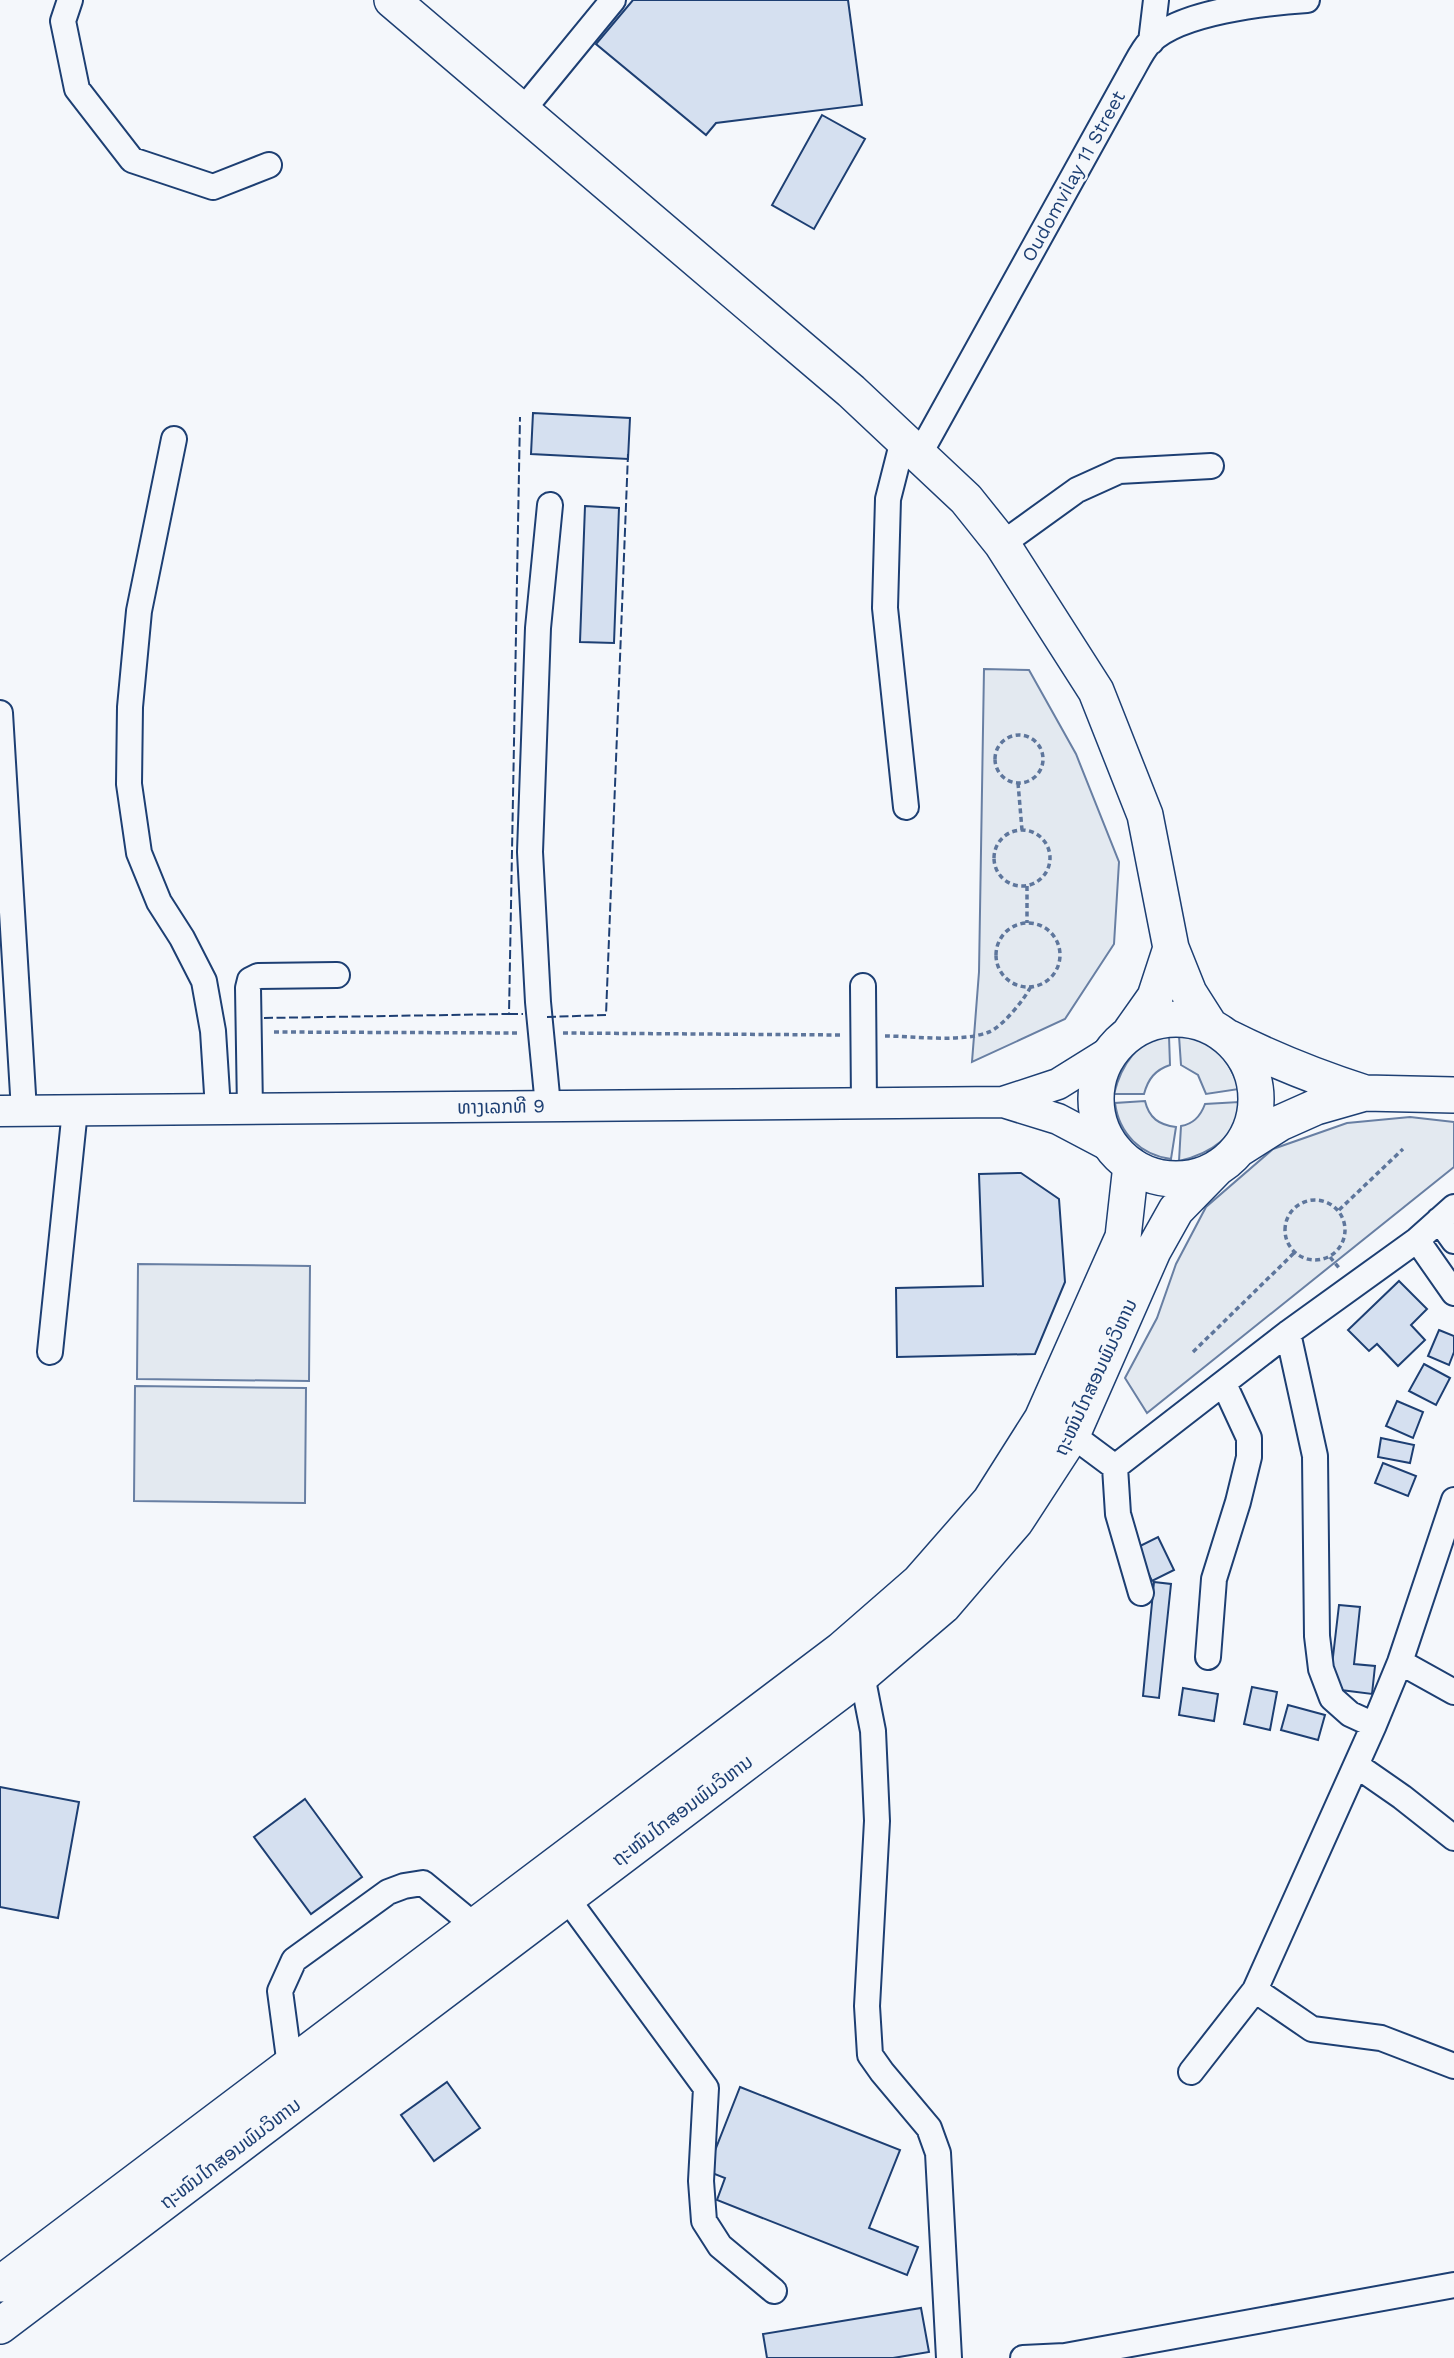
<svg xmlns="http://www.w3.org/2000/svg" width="1454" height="2358" font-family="'Work Sans','Noto Sans Lao',sans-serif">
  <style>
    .green { fill: #e3e9f0; stroke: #687fa3; stroke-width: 2 }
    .building { fill: #d5e0f0; stroke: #1d3f73; stroke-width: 2 }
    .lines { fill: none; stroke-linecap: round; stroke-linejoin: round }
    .minor-casing { stroke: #1d3f73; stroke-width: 28 }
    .major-casing { stroke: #1d3f73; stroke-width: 33 }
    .highway-casing { stroke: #1d3f73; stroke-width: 38 }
    .path { stroke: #5e769c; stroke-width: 3.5; stroke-dasharray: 5 3.5; stroke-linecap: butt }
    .minor { stroke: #f4f7fb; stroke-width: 24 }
    .major { stroke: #f4f7fb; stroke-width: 30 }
    .highway { stroke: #f4f7fb; stroke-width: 35 }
    .fence { stroke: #1d3f73; stroke-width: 2; stroke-dasharray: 9 3.5; stroke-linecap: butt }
    .labels { text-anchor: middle; stroke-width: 5; stroke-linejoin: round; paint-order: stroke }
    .street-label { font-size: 19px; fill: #1d3f73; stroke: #f4f7fb }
  </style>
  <rect width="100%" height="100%" fill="#f4f7fb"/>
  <path class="green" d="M 984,669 L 1029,670 L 1076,754 L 1119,862 L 1114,944 L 1065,1019 L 972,1062 L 979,972 Z
    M 1169,1036 L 1170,1065 C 1155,1070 1148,1079 1144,1094 L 1114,1094 C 1121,1066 1137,1039 1169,1036 Z
    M 1179,1036 C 1212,1038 1230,1060 1239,1089 L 1206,1094 L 1198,1075 L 1181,1065 Z
    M 1145,1101 C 1149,1118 1159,1125 1176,1127 L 1171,1159 C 1141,1155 1119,1134 1115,1103 Z
    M 1239,1102 C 1239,1137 1209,1154 1179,1161 L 1181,1126 C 1194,1124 1201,1115 1205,1104 Z
    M 1410,1117 L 1454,1122 L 1454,1167 L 1147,1413 L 1125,1378 L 1157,1318 L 1176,1264 L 1206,1207 L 1273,1149 L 1347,1123 Z
    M 138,1264 L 310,1266 L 309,1381 L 137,1379 Z
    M 135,1386 L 306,1388 L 305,1503 L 134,1501 Z"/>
  <path class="building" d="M 633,0 L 848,0 L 862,105 L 716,123 L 706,135 L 596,44 Z
    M 822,115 L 865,139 L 814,229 L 772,205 Z
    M 533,413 L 630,418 L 628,459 L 531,454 Z
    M 585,506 L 619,508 L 614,643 L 580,642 Z
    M 1021,1173 L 1059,1199 L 1065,1282 L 1035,1354 L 897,1357 L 896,1288 L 983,1286 L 979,1174 Z
    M 1399,1281 L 1427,1309 L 1411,1325 L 1425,1340 L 1398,1366 L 1377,1344 L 1369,1351 L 1348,1330 Z
    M 1439,1330 L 1454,1336 L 1454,1352 L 1449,1365 L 1428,1356 Z
    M 1424,1364 L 1450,1378 L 1436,1405 L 1409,1391 Z
    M 1397,1401 L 1423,1412 L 1413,1438 L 1386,1426 Z
    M 1381,1438 L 1414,1445 L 1410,1463 L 1378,1457 Z
    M 1383,1463 L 1416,1476 L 1408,1496 L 1375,1483 Z
    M 1158,1537 L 1174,1570 L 1152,1581 L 1136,1548 Z
    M 1154,1582 L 1171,1584 L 1159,1698 L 1143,1696 Z
    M 1339,1605 L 1360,1607 L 1354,1664 L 1375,1666 L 1372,1694 L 1341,1690 L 1331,1674 Z
    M 1252,1687 L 1277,1692 L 1270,1730 L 1244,1724 Z
    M 1183,1688 L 1218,1694 L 1214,1721 L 1179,1715 Z
    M 1288,1705 L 1325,1715 L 1318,1740 L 1281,1730 Z
    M 0,1787 L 79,1802 L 58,1918 L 0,1907 Z
    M 305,1799 L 362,1877 L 311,1914 L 254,1837 Z
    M 447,2082 L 480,2128 L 434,2161 L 401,2115 Z
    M 740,2087 L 900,2150 L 869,2228 L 918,2247 L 907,2275 L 717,2200 L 725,2178 L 707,2171 Z
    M 921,2308 L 929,2352 L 893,2358 L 767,2358 L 763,2334 Z"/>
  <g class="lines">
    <g class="minor-casing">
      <path id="minor" d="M 70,0 L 63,21 L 77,89 L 132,160 L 213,187 L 269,165
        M 1151,42 L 1156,0
        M 522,111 L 613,0
        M 174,439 L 139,611 L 130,707 L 129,784 L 139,853 L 159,902 L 182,938 L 204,981 L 213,1031 L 218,1109
        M 903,440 L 888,499 L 885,608 L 906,807
        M 919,455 L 1130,74 C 1136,64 1142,50 1150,42 C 1180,12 1265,3 1307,0
        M 1002,544 L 1077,490 L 1119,471 L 1211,466
        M 0,713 L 24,1111
        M 863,986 L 864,1103
        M 548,1106 L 538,1002 L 530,852 L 538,628 L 550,505
        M 250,1109 L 248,988 L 250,980 L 258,976 L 337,975
        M 1439,1220 L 1454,1241
        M 1417,1240 L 1454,1293
        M 1288,1333 L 1315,1456 L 1317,1636 L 1321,1669 L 1332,1698 L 1350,1714 L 1374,1725
        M 50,1352 L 75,1110
        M 1072,1435 L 1115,1467 L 1288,1333 L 1417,1240 L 1454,1207
        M 1115,1467 L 1118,1514 L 1141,1593
        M 1208,1657 L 1214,1579 L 1238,1502 L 1249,1457 L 1249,1438 L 1224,1384
        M 1400,1662 L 1454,1692
        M 853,1664 L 862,1675 L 873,1731 L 877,1821 L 867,2006 L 870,2055 L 882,2072 L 929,2128 L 938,2153 L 949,2358
        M 1356,1765 L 1402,1797 L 1454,1838
        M 566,1897 L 706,2088 L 701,2181 L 704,2221 L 720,2246 L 774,2291
        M 1255,1990 L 1312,2029 L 1381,2038 L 1454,2066
        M 290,2066 L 280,1991 L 294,1960 L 388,1892 L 404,1886 L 423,1883 L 486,1935
        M 1191,2072 L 1255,1990 L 1374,1725 L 1400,1662 L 1454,1500
        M 1023,2358 L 1065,2356 L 1454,2285"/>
    </g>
    <g class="major-casing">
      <path id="major" d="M 1003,1102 L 1058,1119 L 1113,1148
        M 0,1111 L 1003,1102 L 1058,1084 L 1111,1051"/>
    </g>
    <g class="highway-casing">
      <path id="highway" d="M 392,0 L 851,391 L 966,499 L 1002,544 L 1096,691 L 1145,815 L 1171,948 L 1189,993 L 1210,1026
        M1096 1099a80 80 0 1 1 160 0a80 80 0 1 1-160 0Z
        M 1131,1031 L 1155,997 L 1171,948
        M 1229,1038 C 1273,1060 1318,1078 1365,1093
        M 1239,1149 L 1280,1123 L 1316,1107 L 1365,1093 L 1454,1095
        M 0,2284 L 841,1650 L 919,1582 L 990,1501 L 1042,1419 L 1123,1237 L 1131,1165
        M 0,2326 L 862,1675 L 943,1606 L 1016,1521 L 1072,1435 L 1153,1251 L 1176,1210 L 1218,1167"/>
    </g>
    <path class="path" d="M995 759a24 24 0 1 1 48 0a24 24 0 1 1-48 0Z
      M 1018,783 L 1022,830
      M994 858a28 28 0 1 1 56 0a28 28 0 1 1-56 0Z
      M 1027,886 L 1027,923
      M996 955a32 32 0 1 1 64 0a32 32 0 1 1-64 0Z
      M 274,1032 L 520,1033
      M 563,1033 L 842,1035
      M 885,1036 C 916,1036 960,1043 989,1032 C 1002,1027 1024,1000 1030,988
      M1285 1230a30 30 0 1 1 60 0a30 30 0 1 1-60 0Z
      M 1339,1210 L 1403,1149
      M 1330,1257 L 1340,1269
      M 1193,1352 L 1294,1253"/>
    <use href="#minor" class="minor"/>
    <use href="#major" class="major"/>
    <use href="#highway" class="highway"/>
    <path class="fence" d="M 509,1014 L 523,1014
      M 547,1017 L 606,1015 L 628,454
      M 264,1018 L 509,1014 L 520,417"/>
  </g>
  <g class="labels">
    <g class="street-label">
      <text transform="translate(1073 176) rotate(-61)" y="7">Oudomvilay 11 Street</text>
      <text transform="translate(501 1106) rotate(-1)" y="7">ທາງເລກທີ 9</text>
      <text transform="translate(1095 1377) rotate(-65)" y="7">ຖະໜົນໄກສອນພົມວິຫານ</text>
      <text transform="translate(682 1810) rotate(-37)" y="7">ຖະໜົນໄກສອນພົມວິຫານ</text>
      <text transform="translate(230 2153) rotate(-37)" y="7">ຖະໜົນໄກສອນພົມວິຫານ</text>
    </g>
  </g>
</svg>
